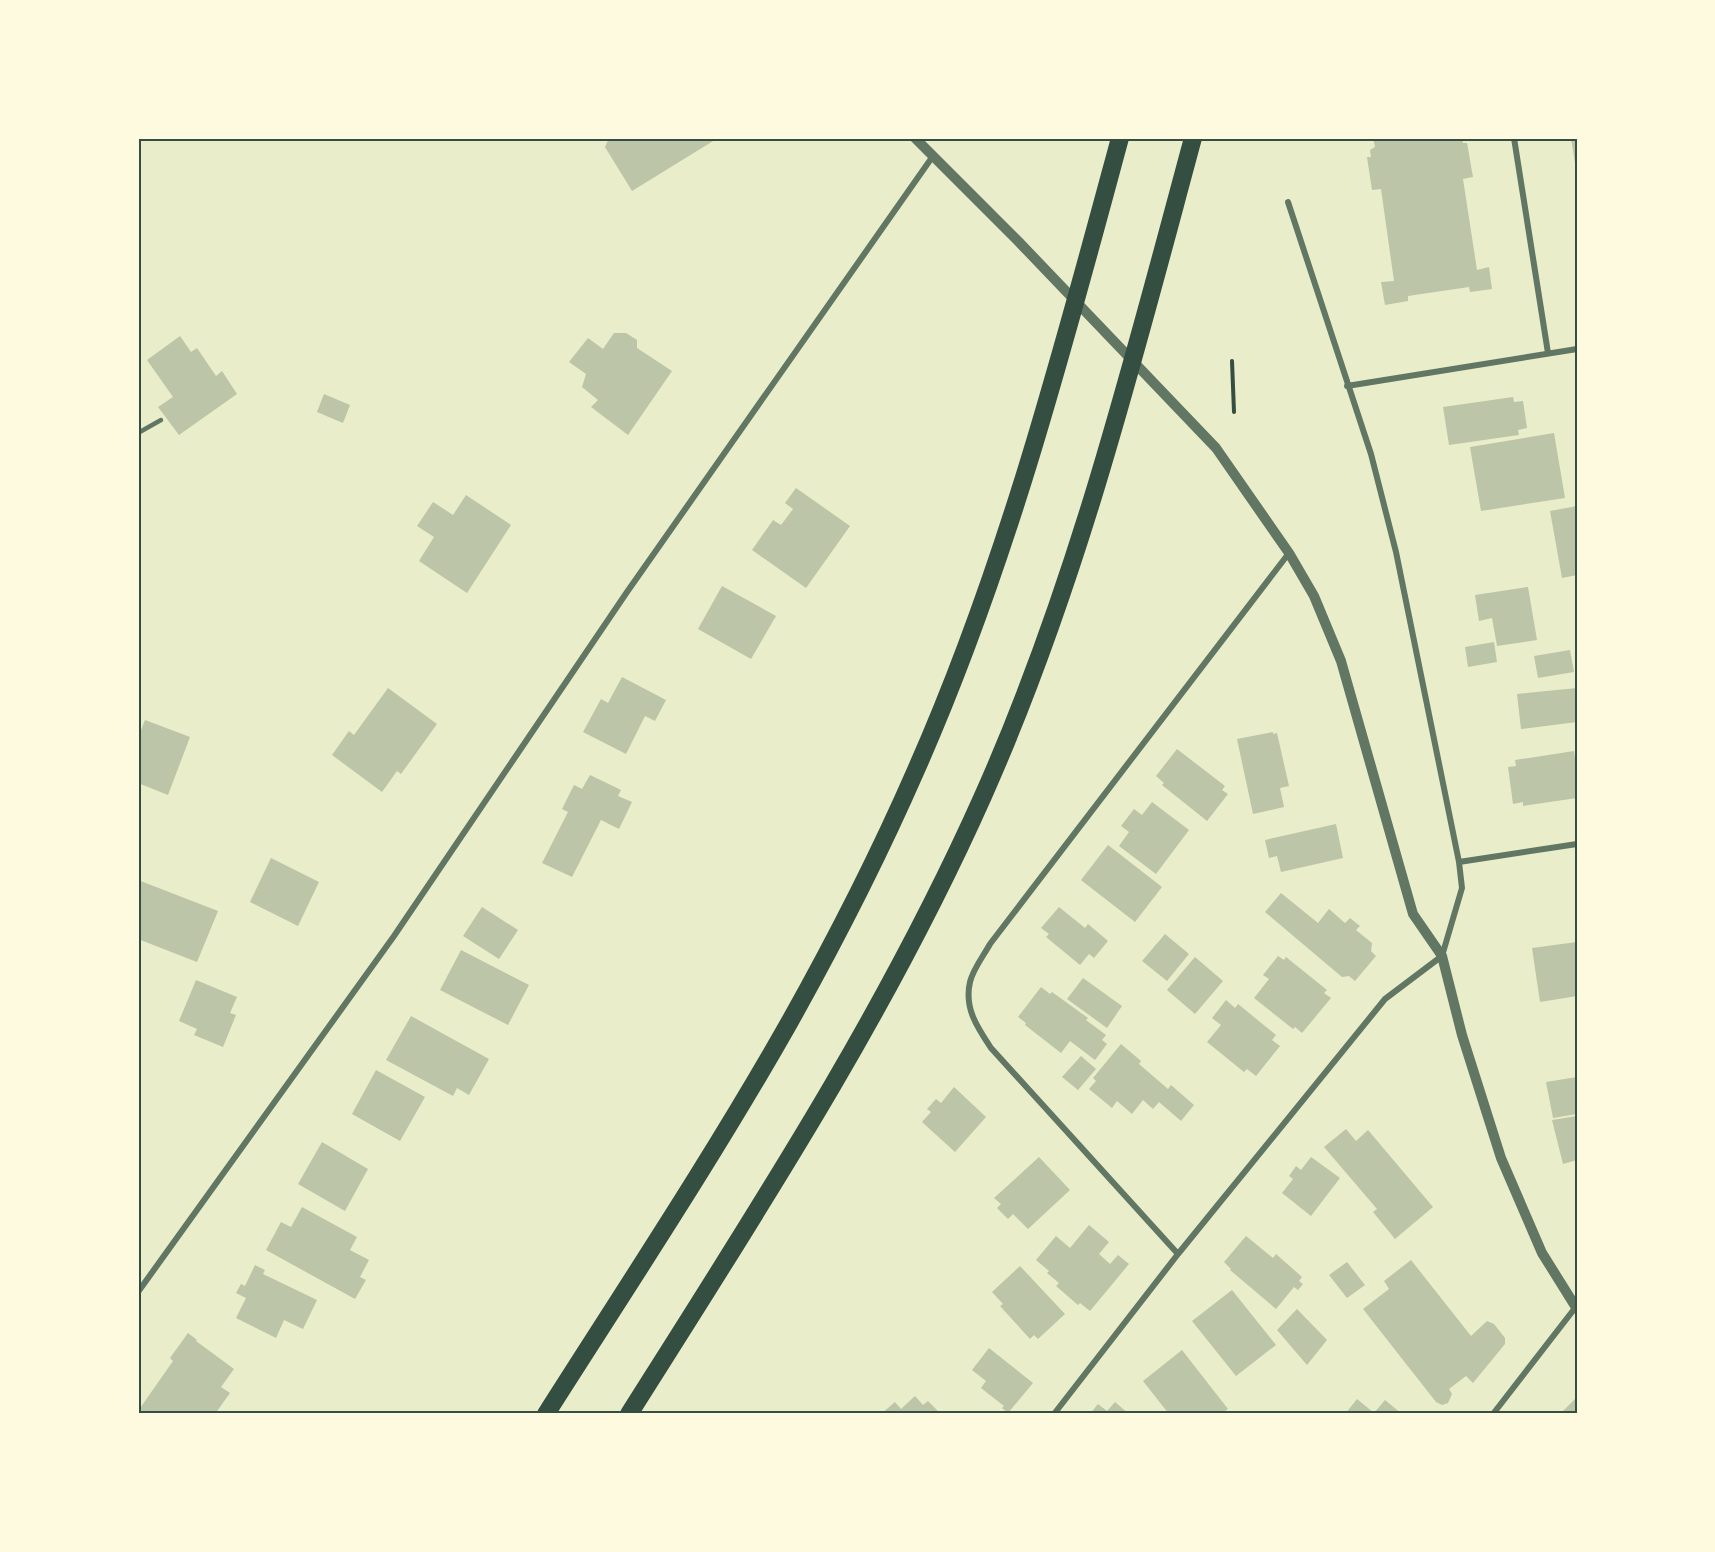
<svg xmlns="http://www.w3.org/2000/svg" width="1715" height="1552" font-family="'Roboto Condensed',sans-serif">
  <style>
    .building { fill: #bcc5a7 }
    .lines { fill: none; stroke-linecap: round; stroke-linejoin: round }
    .path { stroke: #344e41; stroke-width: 4 }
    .service { stroke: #617663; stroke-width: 4.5 }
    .minor { stroke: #617663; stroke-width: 6 }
    .tertiary { stroke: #617663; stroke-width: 10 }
    .motorway { stroke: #344e41; stroke-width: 18 }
    .neatline { fill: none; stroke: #344e41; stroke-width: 2 }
  </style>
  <rect width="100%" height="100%" fill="#e9edc9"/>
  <path class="building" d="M 609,138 L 718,138 L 632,191 L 605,147 Z
    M 1373,138 L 1462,138 L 1463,143 L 1467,143 L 1473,177 L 1463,179 L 1477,270 L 1489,267 L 1492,289 L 1470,292 L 1469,287 L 1408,296 L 1408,301 L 1385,305 L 1381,282 L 1394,281 L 1381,189 L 1372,190 L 1367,157 L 1371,157 L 1370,150 L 1375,147 Z
    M 1571,138 L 1577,138 L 1577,169 L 1576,170 Z
    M 614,333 L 626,333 L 637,340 L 637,348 L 672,371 L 628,435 L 591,407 L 598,400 L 582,387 L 586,374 L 569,362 L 588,338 L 603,349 Z
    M 180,336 L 191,352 L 197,348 L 216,376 L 222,371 L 237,394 L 179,435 L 158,407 L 173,397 L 147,360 Z
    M 324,394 L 350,405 L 343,423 L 317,412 Z
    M 1513,397 L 1514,402 L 1523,401 L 1527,428 L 1518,430 L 1519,435 L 1449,445 L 1443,407 Z
    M 1554,433 L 1565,498 L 1481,511 L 1470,447 Z
    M 796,488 L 850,526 L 806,588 L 752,550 L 773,520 L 781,525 L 793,509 L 785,503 Z
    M 466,495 L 511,525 L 467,593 L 419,561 L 434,537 L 417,526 L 433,502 L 453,515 Z
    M 1577,506 L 1577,575 L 1562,578 L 1550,511 Z
    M 722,586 L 776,616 L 751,659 L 698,629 Z
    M 1528,587 L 1537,640 L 1497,646 L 1492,618 L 1479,621 L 1475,595 Z
    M 1494,642 L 1497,662 L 1468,667 L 1465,647 Z
    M 1570,650 L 1574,672 L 1538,678 L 1534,656 Z
    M 622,677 L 666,700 L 655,721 L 645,716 L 626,754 L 583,732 L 601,699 L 608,703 Z
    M 388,688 L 437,724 L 401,774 L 397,771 L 382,792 L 332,755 L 349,731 L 354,735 Z
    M 1577,688 L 1577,722 L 1521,729 L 1517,694 Z
    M 145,720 L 190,737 L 168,795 L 138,783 L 138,738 Z
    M 1273,732 L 1273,734 L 1277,733 L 1289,786 L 1280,788 L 1284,807 L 1253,814 L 1237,739 Z
    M 1177,749 L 1225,786 L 1222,790 L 1228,794 L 1207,821 L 1162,785 L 1164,783 L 1156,776 Z
    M 1574,751 L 1577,772 L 1577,798 L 1523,806 L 1523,802 L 1513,804 L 1508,767 L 1516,766 L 1515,760 Z
    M 590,775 L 621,790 L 618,796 L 632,802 L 619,829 L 601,820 L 572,877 L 542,863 L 568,812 L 562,809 L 574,785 L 582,789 Z
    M 1152,802 L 1189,830 L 1156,874 L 1119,846 L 1129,832 L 1121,826 L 1134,809 L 1142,815 Z
    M 1336,824 L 1343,858 L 1281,872 L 1277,856 L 1269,858 L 1265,840 Z
    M 1108,845 L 1162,887 L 1135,922 L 1081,880 Z
    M 271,858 L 319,882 L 298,926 L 250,902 Z
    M 138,880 L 218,911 L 197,962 L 138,939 Z
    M 1281,893 L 1318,923 L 1329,909 L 1345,923 L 1350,918 L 1360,926 L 1356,930 L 1372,943 L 1371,951 L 1376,956 L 1355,981 L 1349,976 L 1342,977 L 1265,912 Z
    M 482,907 L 518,930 L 499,959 L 463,936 Z
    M 1059,907 L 1085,928 L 1088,924 L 1108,941 L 1094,958 L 1089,954 L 1080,965 L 1046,937 L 1049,934 L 1041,928 Z
    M 1165,934 L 1189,954 L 1167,981 L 1142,961 Z
    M 1577,942 L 1577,996 L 1540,1002 L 1532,948 Z
    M 461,950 L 529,985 L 508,1025 L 440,990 Z
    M 1278,956 L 1284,960 L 1286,957 L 1327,990 L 1324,993 L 1331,998 L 1302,1033 L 1295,1027 L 1293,1029 L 1254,998 L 1269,979 L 1263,975 Z
    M 1195,957 L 1223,981 L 1195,1014 L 1167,990 Z
    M 1083,978 L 1122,1006 L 1107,1028 L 1067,999 Z
    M 196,980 L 237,997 L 230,1013 L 236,1015 L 223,1047 L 194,1035 L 197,1029 L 179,1021 Z
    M 1041,987 L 1050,994 L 1052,992 L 1088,1018 L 1086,1020 L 1106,1035 L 1102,1040 L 1107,1044 L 1095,1060 L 1070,1041 L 1061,1053 L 1025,1025 L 1026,1023 L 1018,1017 Z
    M 1226,1000 L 1235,1008 L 1238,1004 L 1276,1035 L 1272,1040 L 1280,1046 L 1256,1076 L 1247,1069 L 1244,1072 L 1207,1042 L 1221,1025 L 1212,1018 Z
    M 411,1016 L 489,1059 L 469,1095 L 457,1088 L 453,1096 L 386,1060 Z
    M 1121,1044 L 1141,1061 L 1139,1064 L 1168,1089 L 1171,1085 L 1194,1105 L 1181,1121 L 1159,1102 L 1153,1109 L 1143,1100 L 1132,1114 L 1117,1101 L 1112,1108 L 1089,1089 L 1096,1081 L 1093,1078 Z
    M 1081,1056 L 1096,1069 L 1078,1090 L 1062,1077 Z
    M 376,1070 L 425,1097 L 400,1141 L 352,1114 Z
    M 1577,1077 L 1577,1114 L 1553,1118 L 1546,1082 Z
    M 954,1087 L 986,1117 L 955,1152 L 922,1122 L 931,1112 L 927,1109 L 936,1099 L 941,1103 Z
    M 1577,1116 L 1577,1160 L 1563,1164 L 1552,1120 Z
    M 1346,1129 L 1356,1141 L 1368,1130 L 1433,1207 L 1395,1239 L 1373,1212 L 1377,1209 L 1324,1147 Z
    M 322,1142 L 368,1169 L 345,1211 L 298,1184 Z
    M 1039,1157 L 1070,1190 L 1028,1229 L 1013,1214 L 1008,1219 L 997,1208 L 1001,1204 L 994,1198 Z
    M 1311,1157 L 1340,1178 L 1311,1216 L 1282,1193 L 1293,1179 L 1289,1176 L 1296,1166 L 1301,1170 Z
    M 302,1207 L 357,1237 L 350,1250 L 369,1260 L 360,1277 L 366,1280 L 355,1299 L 266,1250 L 281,1222 L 291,1227 Z
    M 1089,1225 L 1109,1242 L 1099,1254 L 1110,1264 L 1118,1255 L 1129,1264 L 1090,1311 L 1080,1303 L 1078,1305 L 1056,1286 L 1059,1283 L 1047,1273 L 1049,1271 L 1036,1260 L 1056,1236 L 1070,1248 Z
    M 1246,1236 L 1273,1258 L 1276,1254 L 1302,1277 L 1299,1281 L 1303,1284 L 1298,1290 L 1294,1287 L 1276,1309 L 1230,1270 L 1231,1269 L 1224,1262 Z
    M 1411,1260 L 1471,1336 L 1487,1321 L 1494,1324 L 1505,1338 L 1505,1344 L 1473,1383 L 1466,1376 L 1449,1389 L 1452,1394 L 1448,1403 L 1442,1405 L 1436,1402 L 1363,1309 L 1389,1289 L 1384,1281 Z
    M 1347,1262 L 1365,1285 L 1347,1298 L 1329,1275 Z
    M 255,1265 L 265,1270 L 263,1274 L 317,1300 L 303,1329 L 284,1320 L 276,1338 L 236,1318 L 246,1298 L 236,1293 L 241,1284 L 245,1286 Z
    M 1020,1266 L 1065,1314 L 1038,1339 L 1034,1335 L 1030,1339 L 1000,1306 L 1003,1304 L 992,1292 Z
    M 1232,1290 L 1276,1345 L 1236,1376 L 1192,1321 Z
    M 1297,1309 L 1327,1340 L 1307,1365 L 1277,1330 Z
    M 188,1333 L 197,1340 L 196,1341 L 234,1369 L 221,1387 L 230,1393 L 215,1414 L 138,1414 L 138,1411 L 173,1361 L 170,1358 Z
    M 989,1348 L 1033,1383 L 1008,1413 L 1002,1408 L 1004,1406 L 981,1388 L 986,1381 L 972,1370 Z
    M 1182,1350 L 1228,1409 L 1221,1414 L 1169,1414 L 1143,1381 Z
    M 915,1396 L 923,1405 L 928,1401 L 941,1414 L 881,1414 L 895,1402 L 901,1409 Z
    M 1577,1397 L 1577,1414 L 1560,1414 Z
    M 1357,1399 L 1374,1413 L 1385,1400 L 1402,1414 L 1345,1414 Z
    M 1115,1402 L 1129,1414 L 1090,1414 L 1098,1404 L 1107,1411 Z"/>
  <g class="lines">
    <path class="path" d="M 1232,361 L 1234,412"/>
    <path class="service" d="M 138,433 L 161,420"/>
    <path class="minor" d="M 1514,138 L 1548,353
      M 1347,386 L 1577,349
      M 1459,862 L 1577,844
      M 1178,1254 L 991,1048 C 977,1027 964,1008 970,982 C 973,969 984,955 990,944 L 1289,553
      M 138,1292 L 394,936 L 627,592 L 933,156
      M 1054,1414 L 1178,1254 L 1385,999 L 1442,956 L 1462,888 L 1459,862 L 1396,552 L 1371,454 L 1288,202
      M 1493,1414 L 1575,1308"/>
    <path class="tertiary" d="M 915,138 L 1018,241 L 1216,448 L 1289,553 L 1314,596 L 1341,661 L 1413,914 L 1442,956 L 1462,1035 L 1501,1158 L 1542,1253 L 1577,1309"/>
    <path class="motorway" d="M 546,1414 C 628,1285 713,1157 789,1023 C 835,941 878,857 916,770 C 1006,567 1062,352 1120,138
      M 629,1414 C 756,1213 886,1014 983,796 C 1077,585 1133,360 1193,138"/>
  </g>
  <rect width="1715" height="1552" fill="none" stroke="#fefae0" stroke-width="279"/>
  <rect x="140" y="140" width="1436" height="1272" class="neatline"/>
</svg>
